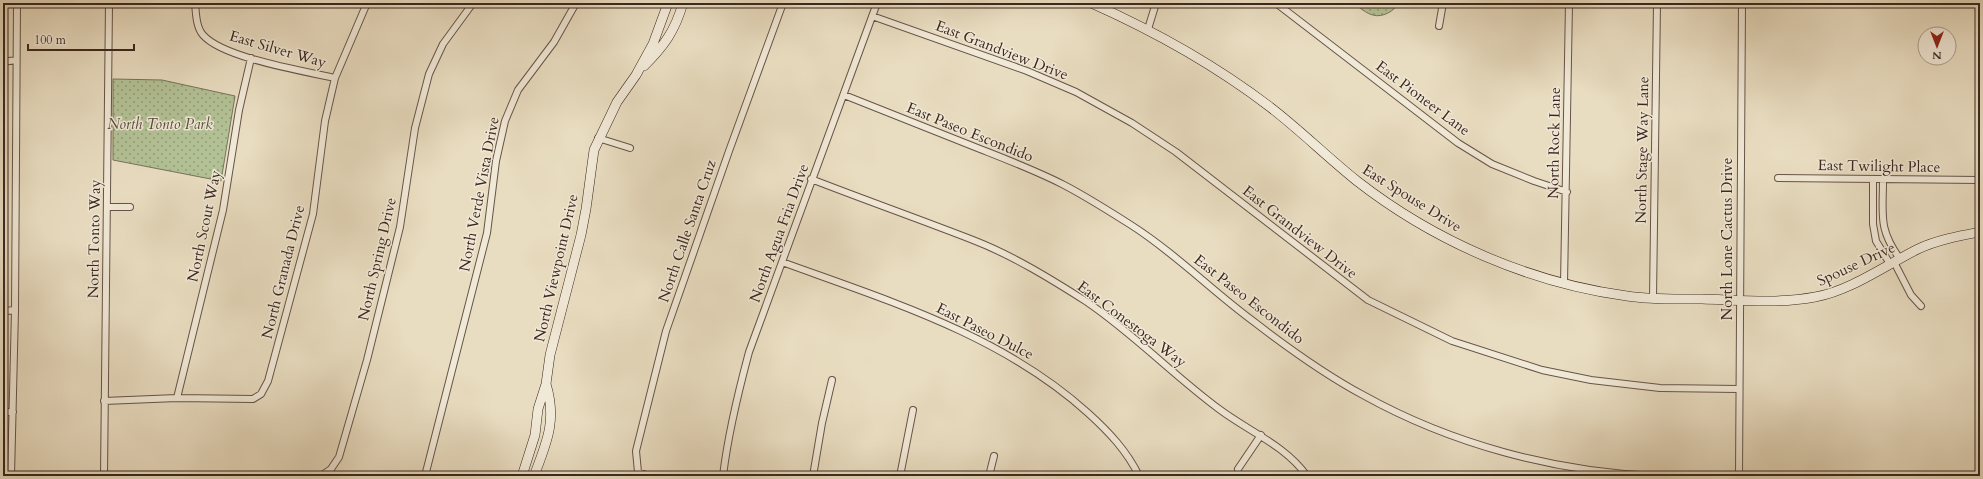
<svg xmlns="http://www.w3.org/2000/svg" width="1983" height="479" font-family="Cardo,serif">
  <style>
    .grass { fill: url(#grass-dots); stroke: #77745a }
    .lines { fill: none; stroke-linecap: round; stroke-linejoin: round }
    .minor-casing { stroke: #665448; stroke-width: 8 }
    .secondary-casing { stroke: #3b271f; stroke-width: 10 }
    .minor { stroke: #f1e9d7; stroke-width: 6 }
    .secondary { stroke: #f1e9d7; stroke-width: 9 }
    .labels { text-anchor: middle; stroke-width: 3; stroke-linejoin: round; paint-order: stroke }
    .street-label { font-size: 15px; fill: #3b271f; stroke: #f1e9d7 }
    .park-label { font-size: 15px; font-style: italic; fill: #594e3d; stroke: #f1e9d7 }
  </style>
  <defs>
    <pattern id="grass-dots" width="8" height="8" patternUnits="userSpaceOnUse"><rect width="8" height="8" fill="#b3c296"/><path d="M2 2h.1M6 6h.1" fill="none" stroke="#939e7a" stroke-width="1.8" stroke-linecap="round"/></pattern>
  </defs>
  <rect width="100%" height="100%" fill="#e9ddc1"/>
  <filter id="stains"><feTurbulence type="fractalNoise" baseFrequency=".005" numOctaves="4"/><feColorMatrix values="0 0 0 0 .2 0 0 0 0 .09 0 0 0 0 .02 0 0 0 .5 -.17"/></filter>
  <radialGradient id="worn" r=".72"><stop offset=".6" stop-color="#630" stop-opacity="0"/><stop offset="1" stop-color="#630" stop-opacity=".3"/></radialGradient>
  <path class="grass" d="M 1353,3 L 1398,3 C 1395,11 1382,18 1373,15 C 1367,14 1359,7 1353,3 Z
    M 113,79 L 162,80 L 235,96 L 221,181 L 113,160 Z"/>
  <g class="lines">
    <g class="minor-casing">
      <path id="minor" d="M 195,3 C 196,13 196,27 203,35 C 223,58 304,71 335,78
        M 1276,3 L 1458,143 L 1492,164 L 1534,181 L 1567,192
        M 872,16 L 1027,71 L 1076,92 L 1132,123 L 1176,152 L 1368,300 L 1452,341 L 1542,370 L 1591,380 L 1660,388 L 1739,389
        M 1439,26 L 1443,3
        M 1148,29 L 1156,3
        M 3,62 L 16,60
        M 844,95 C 889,113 934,131 980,149 C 1008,160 1037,171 1064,185 C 1087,197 1109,211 1131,225 C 1175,253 1211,290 1253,321 C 1288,348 1324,374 1363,395 C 1451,444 1555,472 1656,476
        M 598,138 L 630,148
        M 1778,178 L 1980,180
        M 811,179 C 865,200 919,219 973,240 C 1012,255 1051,279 1087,302 C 1134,334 1173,375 1219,409 C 1248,431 1285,445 1307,476
        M 1873,180 L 1873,224 L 1876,241 L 1890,264
        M 1883,180 C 1883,215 1878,229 1900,259
        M 108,207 L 130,207
        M 782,262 C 889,301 1002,335 1088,413 C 1109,432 1127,451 1139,476
        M 1894,262 L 1911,295 L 1921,306
        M 1564,284 L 1569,3
        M 1653,298 L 1657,3
        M 3,311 L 15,310
        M 177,398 L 223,210 L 239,110 L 251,58
        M 104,401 L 177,398 L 253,399 L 261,394 L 268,381 L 313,214 L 325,121 L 335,78 L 367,3
        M 3,412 L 13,412
        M 1238,469 L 1261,435
        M 11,476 L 15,310 L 17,3
        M 104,476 L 109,3
        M 321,476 L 331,469 L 339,457 L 367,360 L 400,227 L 415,128 L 429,74 L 443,44 L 473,3
        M 425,476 L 487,233 L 496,161 L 505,121 L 518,90 L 554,42 L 576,3
        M 649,476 L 638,472 L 636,451 L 666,331 L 729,151 L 783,3
        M 723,476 C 728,434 738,393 749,352 L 877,3
        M 813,476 L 822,423 L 832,380
        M 900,476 L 913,410
        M 989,476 L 994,456
        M 1739,476 L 1742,3"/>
    </g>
    <g class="secondary-casing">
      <path id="secondary" d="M 1091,3 C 1154,31 1215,65 1270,107 C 1300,130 1327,157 1357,181 C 1434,241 1530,283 1627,296 C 1652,300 1677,299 1702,299 C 1739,300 1778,304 1815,297 C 1850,291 1886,265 1918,249 C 1937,240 1959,236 1980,232
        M 644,66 C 664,46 675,31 683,3
        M 522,476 L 535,435 L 538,409 L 546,384 L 550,355 L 581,235 L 586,209 L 594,150 L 617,102 L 636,75 L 653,44 L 668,3
        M 534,476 C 547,442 557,420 546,384"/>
    </g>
    <use href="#minor" class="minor"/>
    <use href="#secondary" class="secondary"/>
  </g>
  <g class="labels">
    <g class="street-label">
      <text transform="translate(278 49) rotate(16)" y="5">East Silver Way</text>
      <text transform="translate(1002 50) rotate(21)" y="5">East Grandview Drive</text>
      <text transform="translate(1423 98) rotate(37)" y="5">East Pioneer Lane</text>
      <text transform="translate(970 132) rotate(22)" y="5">East Paseo Escondido</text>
      <text transform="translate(1554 143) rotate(-89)" y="5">North Rock Lane</text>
      <text transform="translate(1642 150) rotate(-89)" y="5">North Stage Way Lane</text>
      <text transform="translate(1879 166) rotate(1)" y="5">East Twilight Place</text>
      <text transform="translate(479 194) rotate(-79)" y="5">North Verde Vista Drive</text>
      <text transform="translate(1412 198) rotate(32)" y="5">East Spouse Drive</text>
      <text transform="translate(204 226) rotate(-78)" y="5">North Scout Way</text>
      <text transform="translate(687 231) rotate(-71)" y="5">North Calle Santa Cruz</text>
      <text transform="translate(1300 232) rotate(38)" y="5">East Grandview Drive</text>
      <text transform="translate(779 233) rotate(-70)" y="5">North Agua Fria Drive</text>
      <text transform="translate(94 239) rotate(-89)" y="5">North Tonto Way</text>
      <text transform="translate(1727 239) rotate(-90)" y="5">North Lone Cactus Drive</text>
      <text transform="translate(377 259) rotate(-77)" y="5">North Spring Drive</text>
      <text transform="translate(1856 264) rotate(-25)" y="5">Spouse Drive</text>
      <text transform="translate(556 268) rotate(-77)" y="5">North Viewpoint Drive</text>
      <text transform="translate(283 272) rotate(-76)" y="5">North Granada Drive</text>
      <text transform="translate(1249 299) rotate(38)" y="5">East Paseo Escondido</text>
      <text transform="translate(1132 324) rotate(37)" y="5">East Conestoga Way</text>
      <text transform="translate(985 331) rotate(27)" y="5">East Paseo Dulce</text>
    </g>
    <g class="park-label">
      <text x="160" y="129">North Tonto Park</text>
    </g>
  </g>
  <rect width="1983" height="479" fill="none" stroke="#e9ddc1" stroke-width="16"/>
  <rect x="4" y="4" width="1975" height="471" fill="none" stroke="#3b271f" stroke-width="2"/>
  <rect x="8" y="8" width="1967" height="463" fill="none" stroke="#3b271f"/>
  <g transform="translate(1937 46) rotate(180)"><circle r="19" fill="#f1e9d7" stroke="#a89b8d"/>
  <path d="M0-3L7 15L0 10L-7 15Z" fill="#8f2418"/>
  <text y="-6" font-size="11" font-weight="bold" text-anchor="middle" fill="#3b271f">N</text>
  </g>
  <path d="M28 44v6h106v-6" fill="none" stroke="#3b271f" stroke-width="2"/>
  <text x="34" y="44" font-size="12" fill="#3b271f" stroke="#f1e9d7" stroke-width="3" paint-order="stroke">100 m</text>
  <rect width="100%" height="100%" filter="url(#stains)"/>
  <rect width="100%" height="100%" fill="url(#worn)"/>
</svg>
